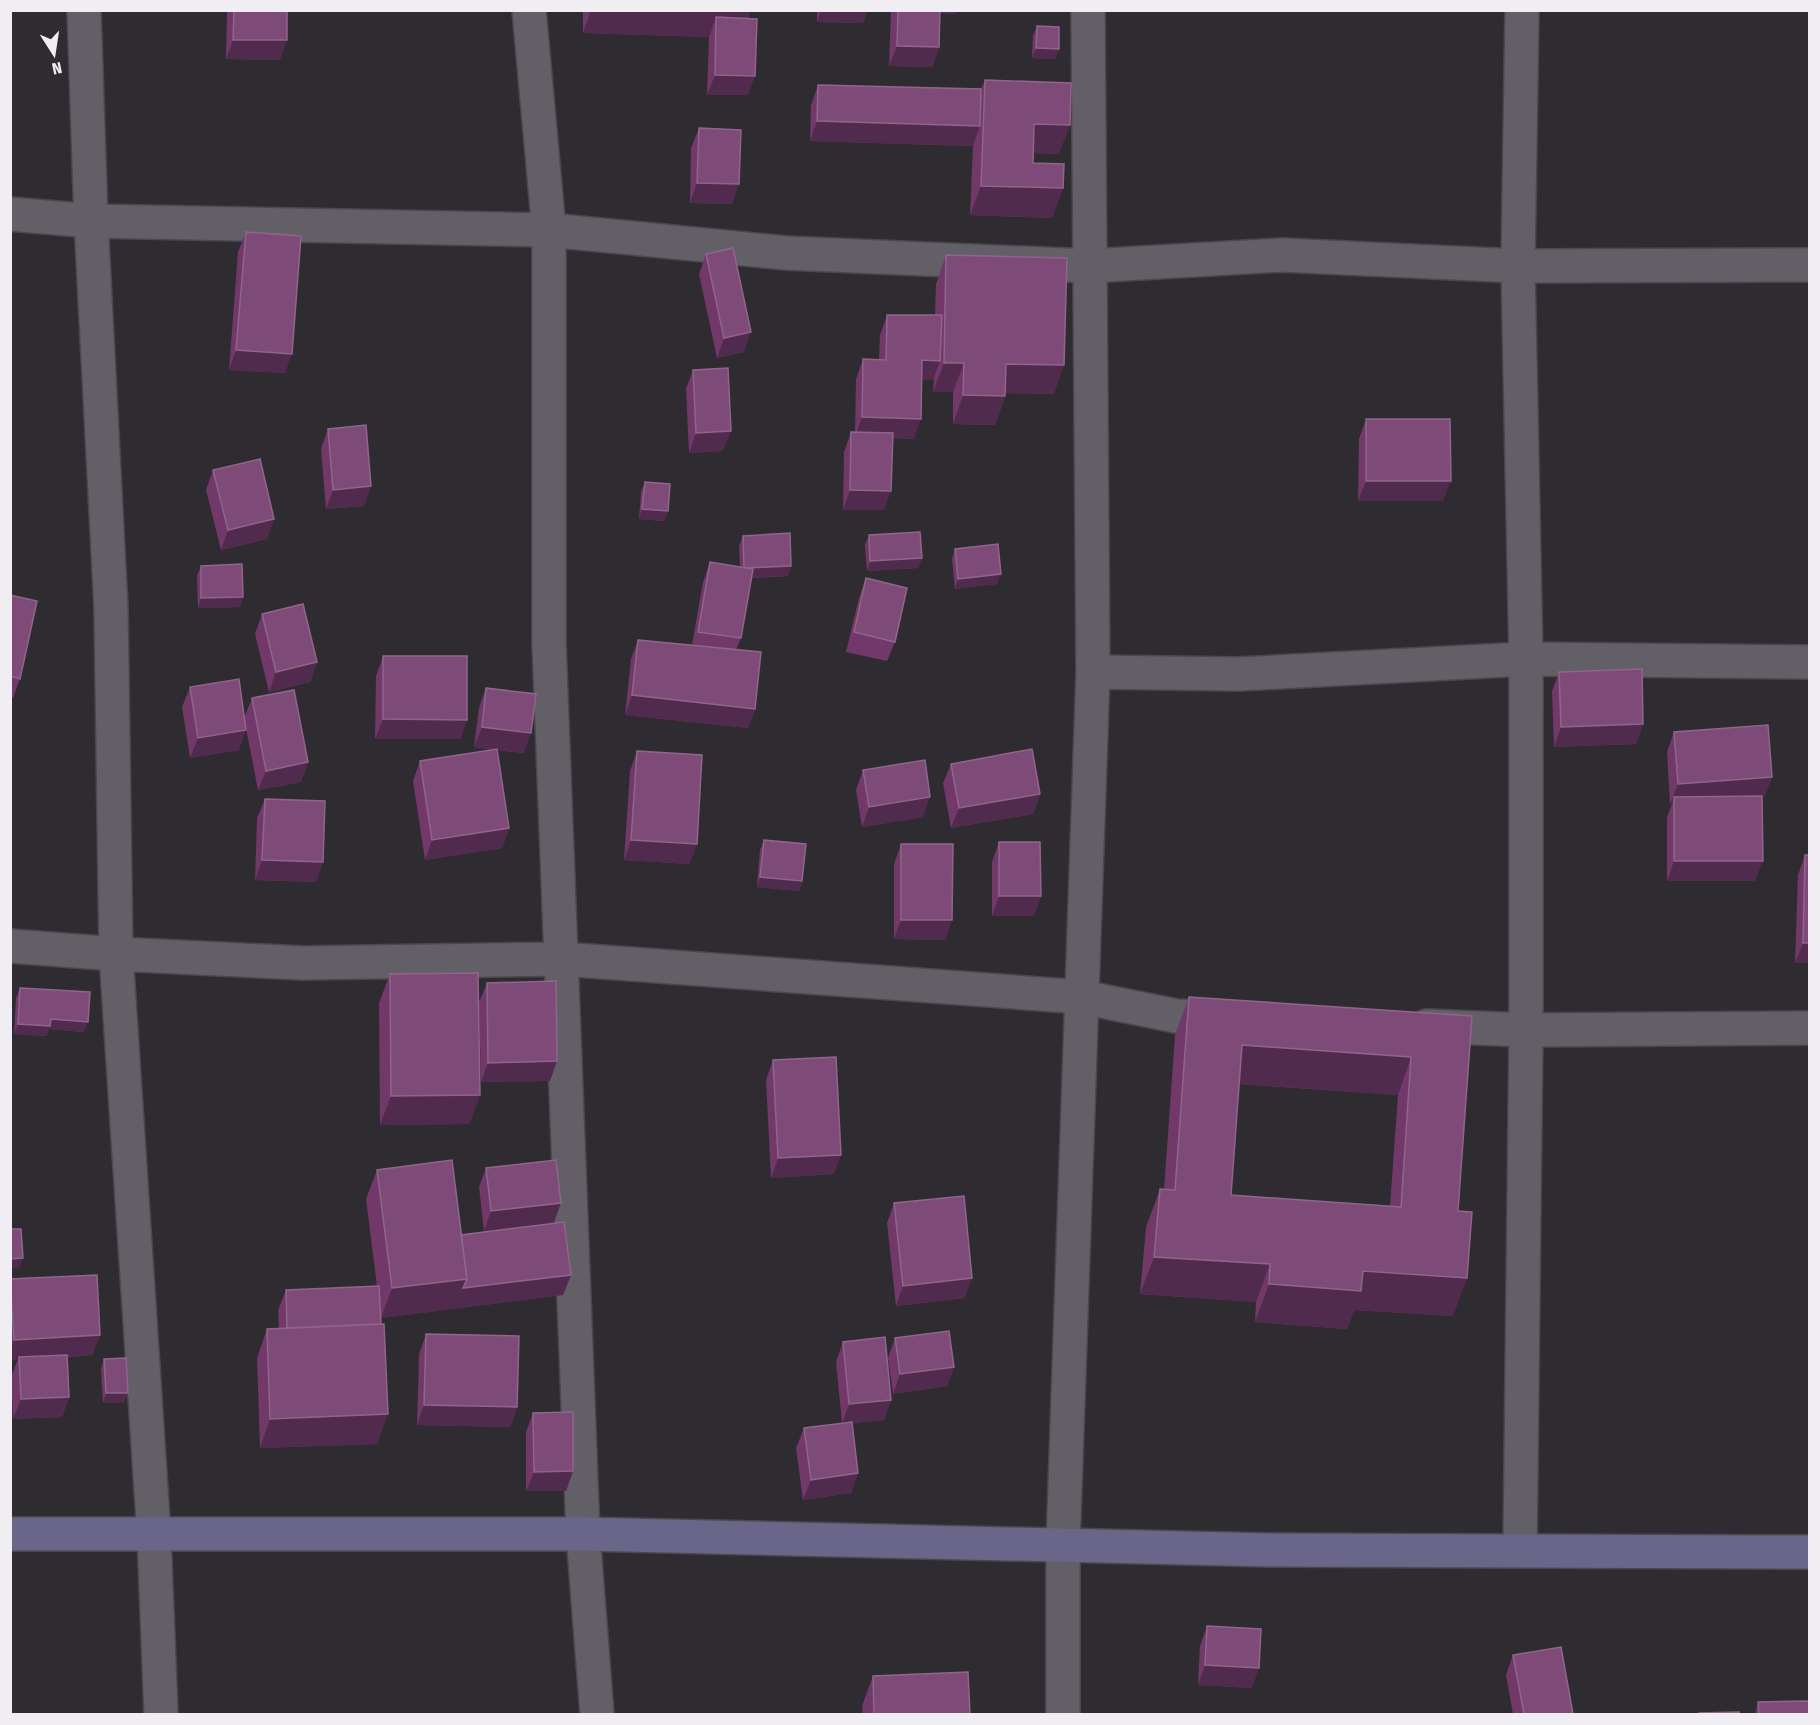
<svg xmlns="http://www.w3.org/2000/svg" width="1820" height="1725" font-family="'Fira Sans Condensed',sans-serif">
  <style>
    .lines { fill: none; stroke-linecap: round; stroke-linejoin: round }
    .minor-casing { stroke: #4b484d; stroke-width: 36 }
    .secondary-casing { stroke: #4b484d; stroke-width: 36 }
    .minor { stroke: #635f66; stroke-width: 33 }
    .secondary { stroke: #6a668a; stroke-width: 33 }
    .wall { fill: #713869; fill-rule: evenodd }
    .shaded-wall { fill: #512b4d }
    .building { fill: #7e4b78; stroke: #90658b; stroke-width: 1.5; fill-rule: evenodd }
  </style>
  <rect width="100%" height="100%" fill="#2f2c31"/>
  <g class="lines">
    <g class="minor-casing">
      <path id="minor" d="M 84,10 L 91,221 L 111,608 L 116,954 L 154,1535 L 161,1714
        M 529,10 L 549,230 L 549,643 L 583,1534 L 597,1714
        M 10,214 L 91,221 L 549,230 L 786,253 L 1089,266 L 1282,255 L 1518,266 L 1810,265
        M 1093,672 L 1239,674 L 1526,659 L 1810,662
        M 10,946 L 116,954 L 303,963 L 562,959 L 1082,997 L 1176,1016 L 1226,1018
        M 1427,1026 L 1526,1030 L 1810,1028
        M 1520,1550 L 1526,1030 L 1526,659 L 1518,266 L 1522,10
        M 1063,1714 L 1063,1545 L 1093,672 L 1088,10"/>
    </g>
    <g class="secondary-casing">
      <path id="secondary" d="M 10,1534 L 583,1534 L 1270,1550 L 1810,1552"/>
    </g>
    <use href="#minor" class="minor"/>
    <use href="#secondary" class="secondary"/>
  </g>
  <path class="wall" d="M 227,10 L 287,10 L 280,60 L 226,59 Z
    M 583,10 L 750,10 L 748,18 L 748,95 L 707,95 L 709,37 L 583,33 Z
    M 817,10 L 868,10 L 863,23 L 817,22 Z
    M 891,10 L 958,10 L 956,14 L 940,13 L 939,47 L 932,67 L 889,66 Z
    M 1037,26 L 1059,49 L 1055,59 L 1032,58 L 1033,36 Z
    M 985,80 L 1059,154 L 1033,153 L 1033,163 L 1063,188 L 1052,218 L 970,215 L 973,146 L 810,141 L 811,105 L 818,85 L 981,89 Z
    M 699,128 L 732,204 L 690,203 L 691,148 Z
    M 246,232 L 285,373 L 229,370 L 238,252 Z
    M 706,254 L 744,352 L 717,358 L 699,274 Z
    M 946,255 L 1054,394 L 1005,393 L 1005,396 L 995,425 L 953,424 L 953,392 L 933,392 L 934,379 L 933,380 L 922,380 L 914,439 L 892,438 L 884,510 L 843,510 L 844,452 L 851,432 L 855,432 L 856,379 L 863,359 L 879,360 L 880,335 L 887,315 L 935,315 L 936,284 Z
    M 693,370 L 723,451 L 689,453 L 686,389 Z
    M 1366,419 L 1443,501 L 1358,501 L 1359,439 Z
    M 328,429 L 364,506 L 326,509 L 321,449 Z
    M 213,470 L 274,519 L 267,539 L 221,550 L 206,490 Z
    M 645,482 L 668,511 L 664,521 L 639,519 L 641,492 Z
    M 869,535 L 922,558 L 918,568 L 867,571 L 865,545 Z
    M 743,536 L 791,566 L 788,576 L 751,578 L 741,638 L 736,650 L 755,709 L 748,728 L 625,715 L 631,659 L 638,640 L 692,645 L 703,582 L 710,562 L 740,567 L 739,546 Z
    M 955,549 L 997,584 L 955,589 L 952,559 Z
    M 201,566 L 240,607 L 198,608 L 197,576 Z
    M 866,578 L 895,642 L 887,661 L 846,652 L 859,598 Z
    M 10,595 L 20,679 L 13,698 L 10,698 Z
    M 262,614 L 317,662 L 310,682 L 269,692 L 255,634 Z
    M 383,656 L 467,720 L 460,739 L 375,739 L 376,676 Z
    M 1559,672 L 1643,724 L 1636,744 L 1554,747 L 1552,691 Z
    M 190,687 L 239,750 L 190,758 L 182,707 Z
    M 486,688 L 524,753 L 497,750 L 509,828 L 502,848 L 425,860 L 413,781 L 420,761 L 495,750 L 474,747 L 479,708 Z
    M 252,698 L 308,762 L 301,782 L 258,790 L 244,718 Z
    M 1674,732 L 1765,796 L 1762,797 L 1755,881 L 1667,881 L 1667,817 L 1672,804 L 1670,804 L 1667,752 Z
    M 637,751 L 697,844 L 689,864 L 624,860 L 630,771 Z
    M 951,764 L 1040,794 L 1033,814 L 951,828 L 943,783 Z
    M 863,770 L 923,817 L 862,827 L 856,790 Z
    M 265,799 L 316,882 L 255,880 L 257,818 Z
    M 764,840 L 802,881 L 799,891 L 757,887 L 760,850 Z
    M 999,842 L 1041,896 L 1034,916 L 992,916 L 992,862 Z
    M 901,844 L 945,940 L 894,939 L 894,864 Z
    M 1805,855 L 1809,855 L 1809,963 L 1795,963 L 1798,875 Z
    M 390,974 L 480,1095 L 469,1124 L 380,1125 L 379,1003 Z
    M 487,983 L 550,1081 L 481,1082 L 479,1002 Z
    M 20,988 L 84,1032 L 49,1029 L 46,1036 L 14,1034 L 16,998 Z
    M 1189,997 L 1472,1016 L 1458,1211 L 1453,1316 L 1354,1310 L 1347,1329 L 1255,1322 L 1256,1302 L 1140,1294 L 1146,1227 L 1160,1189 L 1164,1190 L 1175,1035 ZM 1239,1084 L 1398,1095 L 1390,1206 L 1231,1195 Z
    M 773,1060 L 834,1174 L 771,1178 L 766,1080 Z
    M 486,1168 L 554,1222 L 484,1231 L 479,1187 Z
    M 377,1170 L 461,1235 L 571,1275 L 563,1295 L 381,1318 L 380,1307 L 377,1444 L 260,1448 L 257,1358 L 267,1329 L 279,1329 L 278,1310 L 286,1290 L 377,1286 L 366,1199 Z
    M 894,1203 L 965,1298 L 896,1306 L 887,1223 Z
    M 10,1279 L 100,1335 L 92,1355 L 68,1357 L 69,1397 L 62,1417 L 13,1419 L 11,1377 L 18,1359 L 10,1360 Z
    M 426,1334 L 517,1407 L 510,1427 L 417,1425 L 419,1354 Z
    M 895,1338 L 954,1367 L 947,1386 L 893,1394 L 888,1358 Z
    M 843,1342 L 891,1400 L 884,1420 L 852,1423 L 858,1473 L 851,1493 L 803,1500 L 796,1448 L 804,1428 L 842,1423 L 836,1362 Z
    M 104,1359 L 124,1403 L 103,1403 L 101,1369 Z
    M 533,1413 L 573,1471 L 566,1491 L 526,1491 L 526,1432 Z
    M 1207,1626 L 1252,1688 L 1198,1685 L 1200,1646 Z
    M 1513,1655 L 1573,1714 L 1513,1714 L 1506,1675 Z
    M 873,1676 L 970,1714 L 863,1714 L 862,1706 Z
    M 1758,1702 L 1809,1714 L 1755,1714 Z"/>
  <path class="shaded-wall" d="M 591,10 L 750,10 L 740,38 L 716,17 L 709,37 L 583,33 Z
    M 821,10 L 868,10 L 863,23 L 817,22 Z
    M 935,10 L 958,10 L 956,14 L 934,13 Z
    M 233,40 L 287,40 L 280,60 L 226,59 Z
    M 897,46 L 939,47 L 932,67 L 889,66 Z
    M 1036,48 L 1059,49 L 1055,59 L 1032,58 Z
    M 715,75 L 755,76 L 748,95 L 707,95 Z
    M 817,121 L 980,126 L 973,146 L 810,141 Z
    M 1034,124 L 1070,125 L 1059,154 L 1024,153 Z
    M 697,183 L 739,184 L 732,204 L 690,203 Z
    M 981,186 L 1063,188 L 1052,218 L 970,215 Z
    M 751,332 L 744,352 L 717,358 L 724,338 Z
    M 236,350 L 292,354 L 285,373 L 229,370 Z
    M 922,360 L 940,361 L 933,380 L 915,380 Z
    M 944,363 L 964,363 L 953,392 L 933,392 Z
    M 1006,364 L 1064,365 L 1054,394 L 995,393 Z
    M 963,395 L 1005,396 L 995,425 L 953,424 Z
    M 862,417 L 921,419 L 914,439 L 855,437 Z
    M 731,431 L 723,451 L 689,453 L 696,433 Z
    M 1366,481 L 1451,481 L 1443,501 L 1358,501 Z
    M 371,486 L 364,506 L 326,509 L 333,490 Z
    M 850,490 L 891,491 L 884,510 L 843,510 Z
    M 642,509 L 668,511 L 664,521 L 639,519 Z
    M 274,519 L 267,539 L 221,550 L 228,530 Z
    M 922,558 L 918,568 L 867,571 L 870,561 Z
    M 791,566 L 788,576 L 740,578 L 744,568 Z
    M 1001,574 L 997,584 L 955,589 L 958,579 Z
    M 243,597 L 240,607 L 198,608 L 201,598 Z
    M 317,662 L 310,682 L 269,692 L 276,672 Z
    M 632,695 L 755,709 L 748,728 L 625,715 Z
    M 383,719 L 467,720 L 460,739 L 375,739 Z
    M 1643,724 L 1636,744 L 1554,747 L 1561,727 Z
    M 482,727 L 531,733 L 524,753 L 474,747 Z
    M 246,730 L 239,750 L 190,758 L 198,738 Z
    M 308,762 L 301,782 L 258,790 L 266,771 Z
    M 1772,777 L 1765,796 L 1674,803 L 1674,797 L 1672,804 L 1670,804 L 1678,784 Z
    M 1040,794 L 1033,814 L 951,828 L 959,808 Z
    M 930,797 L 923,817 L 862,827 L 869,807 Z
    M 509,828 L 502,848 L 425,860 L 432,840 Z
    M 631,840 L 697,844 L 689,864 L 624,860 Z
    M 262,860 L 323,862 L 316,882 L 255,880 Z
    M 1674,861 L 1763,861 L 1755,881 L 1667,881 Z
    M 760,877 L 802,881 L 799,891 L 757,887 Z
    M 999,896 L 1041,896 L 1034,916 L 992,916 Z
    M 901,920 L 952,920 L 945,940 L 894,939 Z
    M 1803,943 L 1809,943 L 1809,963 L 1795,963 Z
    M 51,1019 L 88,1022 L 84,1032 L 49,1029 L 46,1036 L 14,1034 L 18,1024 Z
    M 1242,1045 L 1411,1057 L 1398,1095 L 1228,1083 Z
    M 557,1061 L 550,1081 L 481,1082 L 488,1063 Z
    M 480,1095 L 469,1124 L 380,1125 L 391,1096 Z
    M 841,1155 L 834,1174 L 771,1178 L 778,1158 Z
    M 561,1203 L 554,1222 L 484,1231 L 491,1211 Z
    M 1154,1257 L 1270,1264 L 1256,1302 L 1140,1294 Z
    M 23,1258 L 19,1268 L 10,1269 L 10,1259 Z
    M 1363,1271 L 1467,1278 L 1453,1316 L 1354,1310 L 1347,1329 L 1255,1322 L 1269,1284 Z
    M 571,1275 L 563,1295 L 381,1318 L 392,1288 L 467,1279 Z
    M 972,1278 L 965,1298 L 896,1306 L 903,1286 Z
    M 100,1335 L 92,1355 L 19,1359 L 19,1357 L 18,1359 L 10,1360 L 10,1349 L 14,1340 Z
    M 954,1367 L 947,1386 L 893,1394 L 900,1374 Z
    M 106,1393 L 128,1393 L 124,1403 L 103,1403 Z
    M 69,1397 L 62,1417 L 13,1419 L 21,1399 Z
    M 891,1400 L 884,1420 L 842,1424 L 849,1404 Z
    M 424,1405 L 517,1407 L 510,1427 L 417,1425 Z
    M 388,1414 L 377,1444 L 260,1448 L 270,1419 Z
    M 573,1471 L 566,1491 L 526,1491 L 534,1472 Z
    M 858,1473 L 851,1493 L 803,1500 L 811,1480 Z
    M 1205,1665 L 1259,1668 L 1252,1688 L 1198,1685 Z"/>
  <path class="building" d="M 234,10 L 287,10 L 287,40 L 233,40 Z
    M 898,10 L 940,10 L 939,47 L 897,46 Z
    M 716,17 L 757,19 L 755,76 L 715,75 Z
    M 1037,26 L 1059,27 L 1059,49 L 1036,48 Z
    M 985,80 L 1071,83 L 1070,125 L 1034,124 L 1033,163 L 1064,164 L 1063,188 L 981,186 Z
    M 818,85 L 981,89 L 980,126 L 817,121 Z
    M 699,128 L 741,130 L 739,184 L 697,183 Z
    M 246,232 L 301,236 L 292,354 L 236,350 Z
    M 733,248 L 751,332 L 724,338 L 706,254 Z
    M 946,255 L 1067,258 L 1064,365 L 1006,364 L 1005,396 L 963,395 L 964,363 L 944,363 Z
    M 887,315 L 942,315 L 940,361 L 922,360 L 921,419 L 862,417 L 863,359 L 886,360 Z
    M 728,368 L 731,431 L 696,433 L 693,370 Z
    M 1366,419 L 1450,419 L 1451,481 L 1366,481 Z
    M 366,425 L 371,486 L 333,490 L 328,429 Z
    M 851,432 L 893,433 L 891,491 L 850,490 Z
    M 260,459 L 274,519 L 228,530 L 213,470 Z
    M 645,482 L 670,484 L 668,511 L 642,509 Z
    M 920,532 L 922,558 L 870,561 L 869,535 Z
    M 790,533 L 791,566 L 744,568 L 743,536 Z
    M 998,544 L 1001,574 L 958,579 L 955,549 Z
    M 710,562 L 753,569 L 741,638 L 698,632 Z
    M 242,564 L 243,597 L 201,598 L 201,566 Z
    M 866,578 L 907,588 L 895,642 L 854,632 Z
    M 10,595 L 37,601 L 20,679 L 10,676 Z
    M 303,604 L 317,662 L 276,672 L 262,614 Z
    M 638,640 L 761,652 L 755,709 L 632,695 Z
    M 383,656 L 467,656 L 467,720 L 383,719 Z
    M 1642,669 L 1643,724 L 1561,727 L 1559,672 Z
    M 239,679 L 246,730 L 198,738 L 190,687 Z
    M 486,688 L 536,694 L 531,733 L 482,727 Z
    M 294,690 L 308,762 L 266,771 L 252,698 Z
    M 1768,725 L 1772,777 L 1678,784 L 1674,732 Z
    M 497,749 L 509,828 L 432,840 L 420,761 Z
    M 1032,749 L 1040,794 L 959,808 L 951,764 Z
    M 637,751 L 702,755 L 697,844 L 631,840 Z
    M 925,760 L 930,797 L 869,807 L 863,770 Z
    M 1762,796 L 1763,861 L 1674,861 L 1674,797 Z
    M 265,799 L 325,801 L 323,862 L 262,860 Z
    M 764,840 L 806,844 L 802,881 L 760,877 Z
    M 999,842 L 1040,842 L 1041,896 L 999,896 Z
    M 901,844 L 953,844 L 952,920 L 901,920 Z
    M 1805,855 L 1809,855 L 1809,943 L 1803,943 Z
    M 478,973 L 480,1095 L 391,1096 L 390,974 Z
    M 556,981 L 557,1061 L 488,1063 L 487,983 Z
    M 20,988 L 90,992 L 88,1022 L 51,1019 L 50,1026 L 18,1024 Z
    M 1189,997 L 1472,1016 L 1458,1211 L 1472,1212 L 1467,1278 L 1363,1271 L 1361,1291 L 1269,1284 L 1270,1264 L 1154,1257 L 1160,1189 L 1175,1190 ZM 1242,1045 L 1411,1057 L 1401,1207 L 1231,1195 Z
    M 836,1057 L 841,1155 L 778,1158 L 773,1060 Z
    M 452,1160 L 467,1279 L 392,1288 L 377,1170 Z
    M 556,1160 L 561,1203 L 491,1211 L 486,1168 Z
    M 964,1196 L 972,1278 L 903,1286 L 894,1203 Z
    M 564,1222 L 571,1275 L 463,1288 L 467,1279 L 461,1235 Z
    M 10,1229 L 21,1229 L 23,1258 L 10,1259 Z
    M 97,1275 L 100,1335 L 14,1340 L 10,1279 Z
    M 379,1286 L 381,1324 L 287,1328 L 286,1290 Z
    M 384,1324 L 388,1414 L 270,1419 L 267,1329 Z
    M 949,1331 L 954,1367 L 900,1374 L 895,1338 Z
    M 426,1334 L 519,1336 L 517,1407 L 424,1405 Z
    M 885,1337 L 891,1400 L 849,1404 L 843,1342 Z
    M 67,1355 L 69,1397 L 21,1399 L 19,1357 Z
    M 126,1358 L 128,1393 L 106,1393 L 104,1359 Z
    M 573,1412 L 573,1471 L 534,1472 L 533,1413 Z
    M 852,1422 L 858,1473 L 811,1480 L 804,1428 Z
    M 1207,1626 L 1261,1629 L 1259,1668 L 1205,1665 Z
    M 1561,1647 L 1573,1714 L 1524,1714 L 1513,1655 Z
    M 968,1672 L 970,1714 L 874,1714 L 873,1676 Z
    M 1809,1701 L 1809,1714 L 1759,1714 L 1758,1702 Z
    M 1739,1712 L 1739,1714 L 1699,1714 L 1699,1713 Z"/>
  <rect width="1820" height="1725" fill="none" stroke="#f0eef2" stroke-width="24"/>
  <g transform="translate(54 54) rotate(168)" stroke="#2f2c31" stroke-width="4.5" paint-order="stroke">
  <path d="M0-4.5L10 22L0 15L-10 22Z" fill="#f0eef2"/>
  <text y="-9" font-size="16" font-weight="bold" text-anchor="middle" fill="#f0eef2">N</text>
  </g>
</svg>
